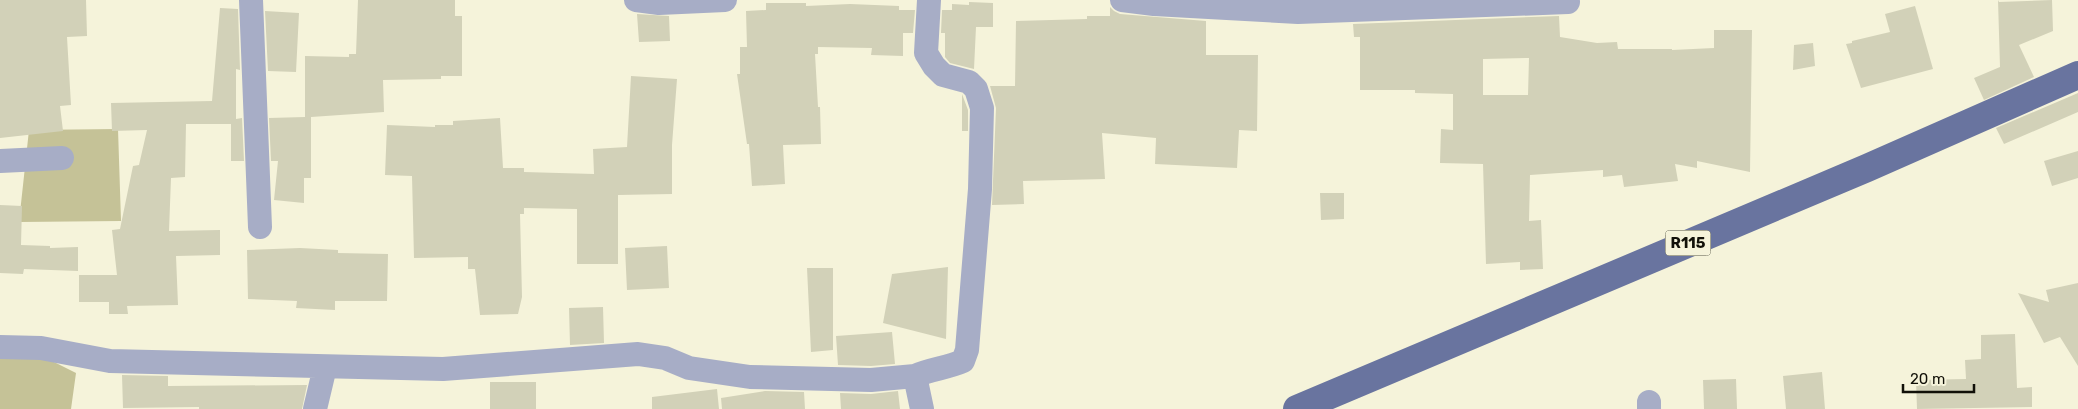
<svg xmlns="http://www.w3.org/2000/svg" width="2078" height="409" font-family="Rubik,sans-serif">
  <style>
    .green { fill: #c5c297 }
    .building { fill: #d2d1b8; fill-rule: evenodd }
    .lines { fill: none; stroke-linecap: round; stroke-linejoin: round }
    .minor { stroke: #a7adc6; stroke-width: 24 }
    .primary { stroke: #69749f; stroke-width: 28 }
    .labels { text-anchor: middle; stroke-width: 4.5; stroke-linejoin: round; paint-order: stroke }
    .shield { fill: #f5f3da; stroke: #555447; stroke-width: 1 }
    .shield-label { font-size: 15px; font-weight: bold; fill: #111008 }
  </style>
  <rect width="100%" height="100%" fill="#f5f3da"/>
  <path class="green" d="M 118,129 L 121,221 L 19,222 L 29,130 Z
    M 0,354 L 40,355 L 76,373 L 71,409 L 0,409 Z"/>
  <path class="building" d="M 0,0 L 86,0 L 87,36 L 67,37 L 71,105 L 60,106 L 63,131 L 0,138 Z
    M 358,0 L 455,0 L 455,16 L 462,16 L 462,76 L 441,76 L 441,79 L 383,80 L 384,112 L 311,117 L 311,178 L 304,178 L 304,203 L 274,200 L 278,161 L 271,161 L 269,118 L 305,117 L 305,56 L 349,57 L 349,54 L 356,54 Z
    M 1998,0 L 1999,2 L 2052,0 L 2053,31 L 2019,45 L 2034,77 L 1984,100 L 1974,78 L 2000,67 Z
    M 969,2 L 993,3 L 993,27 L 976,27 L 974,69 L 950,63 L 945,57 L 945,33 L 941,33 L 942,10 L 952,10 L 952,4 L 969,5 Z
    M 766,3 L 806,3 L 806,6 L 850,4 L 899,6 L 899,10 L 915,10 L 913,33 L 903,33 L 903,56 L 871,55 L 872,48 L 818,47 L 818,54 L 815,54 L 818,107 L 820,107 L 821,144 L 783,145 L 785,184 L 752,186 L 749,144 L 747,144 L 737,74 L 740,74 L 740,47 L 747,47 L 746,11 L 766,10 Z
    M 1915,6 L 1933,69 L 1861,88 L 1846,44 L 1852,43 L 1852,41 L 1890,32 L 1885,14 Z
    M 1110,7 L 1114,11 L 1120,14 L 1206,21 L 1206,55 L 1258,55 L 1257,131 L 1239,130 L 1237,168 L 1155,164 L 1156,138 L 1102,133 L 1105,179 L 1023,181 L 1024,204 L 992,205 L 996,108 L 990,86 L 1015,86 L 1016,21 L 1087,19 L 1087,16 L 1110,16 Z
    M 220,8 L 238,9 L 240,70 L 236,69 L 236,119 L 242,118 L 244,161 L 231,161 L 231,124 L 186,124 L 185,177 L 171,178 L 169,231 L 220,230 L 220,255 L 176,256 L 178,305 L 127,306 L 128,314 L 109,314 L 109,302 L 79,302 L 79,275 L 117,275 L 112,230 L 120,229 L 133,166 L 139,165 L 147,130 L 112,131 L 111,103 L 212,101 Z
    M 265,11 L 299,13 L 296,72 L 268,71 Z
    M 637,14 L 669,16 L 670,41 L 639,42 Z
    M 1559,16 L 1560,37 L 1597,43 L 1617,42 L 1618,49 L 1672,49 L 1672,50 L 1714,48 L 1714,30 L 1752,30 L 1750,172 L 1697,161 L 1697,168 L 1675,164 L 1678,181 L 1624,187 L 1622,175 L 1603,177 L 1603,170 L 1530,175 L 1529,221 L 1541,220 L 1543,269 L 1520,270 L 1520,262 L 1486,264 L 1483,164 L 1440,163 L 1441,129 L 1453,130 L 1453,94 L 1415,93 L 1415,90 L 1360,90 L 1360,37 L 1354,37 L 1353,24 ZM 1529,58 L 1528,95 L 1483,95 L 1483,59 Z
    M 1813,43 L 1815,66 L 1793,70 L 1794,45 Z
    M 631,76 L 677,79 L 672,145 L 672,194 L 618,195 L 618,264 L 577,264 L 577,209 L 524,208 L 524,214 L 520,214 L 522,297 L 518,314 L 480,315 L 475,269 L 468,269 L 468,257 L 414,258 L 412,176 L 385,175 L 387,125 L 435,127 L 435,125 L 453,125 L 453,121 L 500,118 L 503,168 L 524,168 L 524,172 L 594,174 L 593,149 L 627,147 Z
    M 2078,93 L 2078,112 L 2004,144 L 1996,128 Z
    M 962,94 L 968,110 L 968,131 L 962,131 Z
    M 2078,151 L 2078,178 L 2052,186 L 2044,161 Z
    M 1320,193 L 1344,193 L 1344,219 L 1321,220 Z
    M 0,205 L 22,206 L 21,245 L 50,246 L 50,248 L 78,247 L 78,271 L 24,269 L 23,274 L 0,273 Z
    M 667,246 L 669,288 L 627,290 L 625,248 Z
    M 300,248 L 338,250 L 338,253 L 388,254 L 387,301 L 335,301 L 335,310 L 296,308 L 297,301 L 248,299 L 247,250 Z
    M 948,267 L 946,339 L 883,323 L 892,274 Z
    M 807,268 L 833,268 L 833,350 L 811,352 Z
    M 2078,283 L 2078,366 L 2060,337 L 2044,343 L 2018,293 L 2049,302 L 2046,290 Z
    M 603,307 L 604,343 L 570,345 L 569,308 Z
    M 892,332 L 895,364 L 871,366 L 838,365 L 836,336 Z
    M 2015,334 L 2017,388 L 2032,387 L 2032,407 L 1917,409 L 1916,380 L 1966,379 L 1965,360 L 1981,359 L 1981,335 Z
    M 1822,372 L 1825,409 L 1786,409 L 1783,376 Z
    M 122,375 L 168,376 L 168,386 L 307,385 L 302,409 L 199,409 L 199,407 L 123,408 Z
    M 1736,379 L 1737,409 L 1704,409 L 1703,380 Z
    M 490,382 L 536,382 L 536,409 L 490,409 Z
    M 717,389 L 719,409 L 652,409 L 652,397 Z
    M 765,391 L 804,392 L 805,409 L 722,409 L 721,398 Z
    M 898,391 L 900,409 L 841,409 L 840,393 L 871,394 Z"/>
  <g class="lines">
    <path class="minor" d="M 251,0 L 260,227
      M 636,0 L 659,3 L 725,0
      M 1122,0 L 1154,4 L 1298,12 L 1568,2
      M 0,161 L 62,158
      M 0,347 L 41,348 L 110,361 L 443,369 L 638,354 L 665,358 L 689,368 L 750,377 L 871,380 L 915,376
      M 1649,402 L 1649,409
      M 315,409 L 325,367
      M 922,409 L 915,376 C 931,369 947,368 963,361 L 967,350 L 980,189 L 982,108 L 976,89 L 969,82 L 943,75 L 934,66 L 926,53 L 929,0"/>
    <path class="primary" d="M 1297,409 L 1867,168 L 2078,75"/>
  </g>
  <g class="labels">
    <rect class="shield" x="1665.5" y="230.5" width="45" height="25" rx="4"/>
    <g class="shield-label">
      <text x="1688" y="248">R115</text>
    </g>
  </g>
  <path d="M1903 384v8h71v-8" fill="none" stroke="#111008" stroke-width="2.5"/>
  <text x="1910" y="384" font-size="15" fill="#111008" stroke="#f5f3da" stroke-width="4" paint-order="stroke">20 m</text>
</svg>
